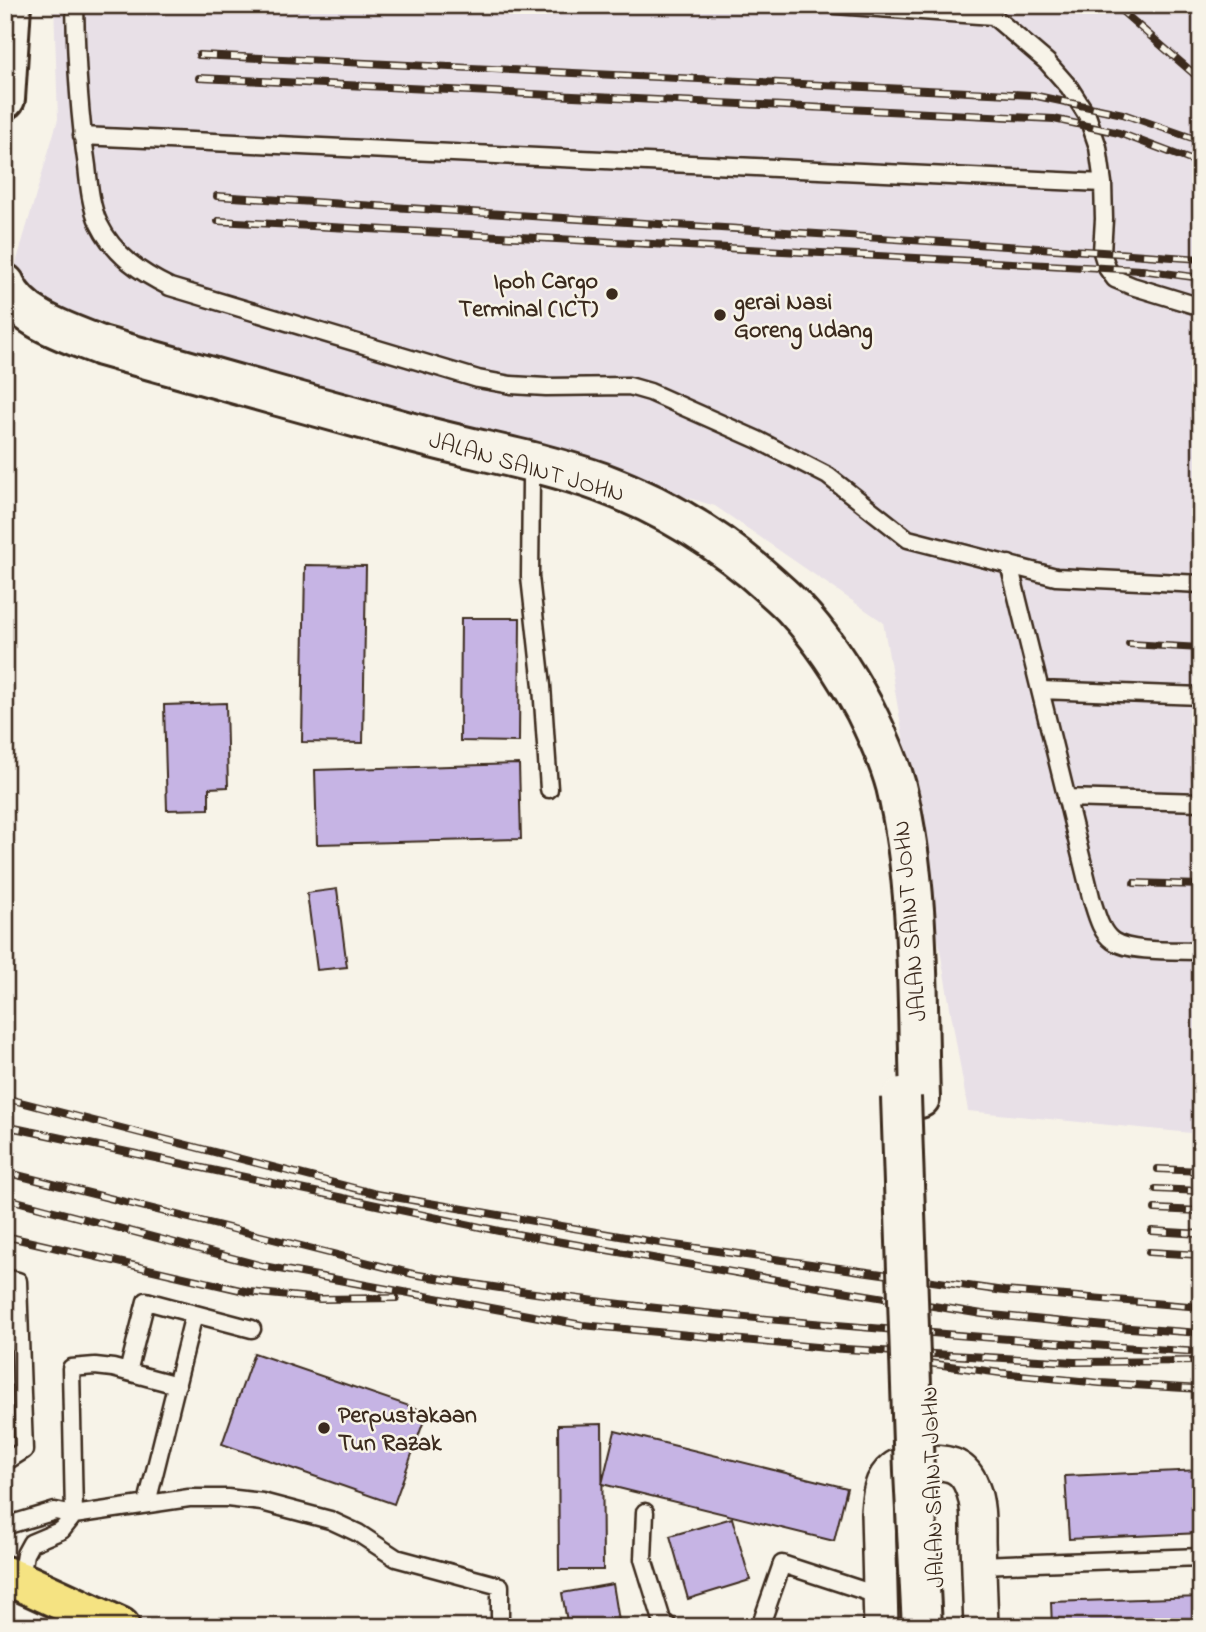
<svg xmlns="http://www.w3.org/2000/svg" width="1206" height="1632" font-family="'Indie Flower',sans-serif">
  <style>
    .built { fill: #e8e0e7 }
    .building { fill: #c6b4e4; stroke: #3b2a1e; stroke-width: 2 }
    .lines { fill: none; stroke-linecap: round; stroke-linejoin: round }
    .service-casing { stroke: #3b2a1e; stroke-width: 21 }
    .minor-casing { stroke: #3b2a1e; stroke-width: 38 }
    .tertiary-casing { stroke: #3b2a1e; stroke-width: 44 }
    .trunk-casing { stroke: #3b2a1e; stroke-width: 44 }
    .service { stroke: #f7f3e8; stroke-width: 16 }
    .minor { stroke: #f7f3e8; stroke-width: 33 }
    .tertiary { stroke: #f7f3e8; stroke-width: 38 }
    .trunk { stroke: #f5e382; stroke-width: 38 }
    .rail-casing { stroke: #3b2a1e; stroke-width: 8 }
    .rail { stroke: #f7f3e8; stroke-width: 5; stroke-dasharray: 16; stroke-linecap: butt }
    .tertiary-bridge-casing { stroke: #3b2a1e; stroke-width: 44; stroke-linecap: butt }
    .tertiary-bridge { stroke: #f7f3e8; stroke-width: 38 }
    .poi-dot { fill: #3b2a1e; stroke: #f7f3e8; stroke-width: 2.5 }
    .labels { text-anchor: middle; stroke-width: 5; stroke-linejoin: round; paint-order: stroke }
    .poi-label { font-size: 24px; font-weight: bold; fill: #3b2a1e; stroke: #f7f3e8; text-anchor: start }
    .street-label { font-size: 24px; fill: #3b2a1e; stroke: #f7f3e8 }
  </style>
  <rect width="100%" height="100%" fill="#f7f3e8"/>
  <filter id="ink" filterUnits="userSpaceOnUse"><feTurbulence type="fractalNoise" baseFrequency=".0143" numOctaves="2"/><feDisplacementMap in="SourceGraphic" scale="14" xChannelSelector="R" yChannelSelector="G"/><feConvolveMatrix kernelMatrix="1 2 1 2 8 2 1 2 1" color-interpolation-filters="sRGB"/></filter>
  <g filter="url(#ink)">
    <path class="built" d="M 54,5 L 1201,5 L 1201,1134 L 968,1111 L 883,622 L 715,506 L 7,294 L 58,119 Z"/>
    <path class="building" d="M 305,565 L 366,566 L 363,743 L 302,742 Z
      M 461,618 L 520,618 L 519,742 L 460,741 Z
      M 226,703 L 228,787 L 209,788 L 209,809 L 167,810 L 164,705 Z
      M 519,764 L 521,839 L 317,844 L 315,770 Z
      M 337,889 L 347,967 L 317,970 L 307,893 Z
      M 254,1353 L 427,1412 L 394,1504 L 222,1444 Z
      M 602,1424 L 603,1570 L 559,1570 L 558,1425 Z
      M 615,1431 L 847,1488 L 834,1541 L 602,1484 Z
      M 1201,1470 L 1201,1533 L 1069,1539 L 1065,1476 Z
      M 732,1518 L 750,1580 L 688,1599 L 670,1536 Z
      M 613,1584 L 620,1627 L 568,1627 L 562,1593 Z
      M 1201,1597 L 1201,1627 L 1052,1627 L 1051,1602 Z"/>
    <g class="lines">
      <g class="service-casing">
        <path id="service" d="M 75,5 C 76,59 79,113 87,166 C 89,186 91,207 99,224 C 114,255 141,273 170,287 L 478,379 L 511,385 L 546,387 L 629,386 L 650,392 L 758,440 L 828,476 L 908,539 L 1056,577 L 1201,584
          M 835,5 L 993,16 L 1047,62 L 1069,87 L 1087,115 L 1098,147 L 1103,183 L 1104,219 L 1102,252 L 1107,268 L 1115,279 L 1132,286 L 1201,307
          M 82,136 L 1103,183
          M 531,481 L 530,577 L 542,686 L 549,789
          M 1009,564 L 1091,897 C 1096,912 1100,932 1113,941 C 1131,953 1179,950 1201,951
          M 1040,690 L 1201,696
          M 1066,798 L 1201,802
          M 5,1278 L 18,1281 L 24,1450 L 5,1462
          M 128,1372 L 146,1301 L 252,1329
          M 147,1503 L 194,1314
          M 645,1512 L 643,1559 L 662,1620 L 669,1627
          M 5,1526 L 55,1511 L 74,1515 L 189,1498 L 227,1498 L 262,1502 L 330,1520 L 358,1533 L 396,1558 L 500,1586 L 500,1627
          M 979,1565 L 1201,1557
          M 24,1581 L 23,1566 L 25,1554 L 31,1543 L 62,1530 L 74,1515 L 71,1368 L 95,1366 L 113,1368 L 177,1385
          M 760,1627 L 782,1564 L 880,1596"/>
      </g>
      <g class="minor-casing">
        <path id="minor" d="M 881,1627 L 878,1513 C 879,1496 880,1480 894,1469 C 904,1460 944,1460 956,1467 C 964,1471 969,1479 972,1487 C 979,1504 978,1523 978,1541 C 979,1569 980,1598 981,1627"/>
      </g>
      <g class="tertiary-casing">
        <path id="tertiary" d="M 5,99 L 11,5
          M 5,284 C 19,319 69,333 101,346 C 204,375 306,404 409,432 C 472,450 538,460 600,482 C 665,506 722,541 773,588 C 781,595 789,602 796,610 C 823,639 846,675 865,710 C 877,734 889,760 896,786 C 920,885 917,996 920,1098"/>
      </g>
      <g class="trunk-casing">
        <path id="trunk" d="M 5,1576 L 24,1583 L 120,1627"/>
      </g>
      <use href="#service" class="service"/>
      <use href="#minor" class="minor"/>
      <use href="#tertiary" class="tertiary"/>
      <use href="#trunk" class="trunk"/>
      <g class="rail-casing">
        <path id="rail" d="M 1115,5 L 1201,80
          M 199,55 L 1032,95 L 1123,114 L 1201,141
          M 199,78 L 1054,119 L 1119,133 L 1201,164
          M 217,196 L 1102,252 L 1201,259
          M 218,221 L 1142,270 L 1201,278
          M 1129,644 L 1201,648
          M 1134,883 L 1201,885
          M 5,1098 L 377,1194 L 660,1243 L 1004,1291 L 1201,1307
          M 5,1126 L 499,1231 L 800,1284 L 982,1314 L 1116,1327 L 1201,1333
          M 1158,1169 L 1201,1171
          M 5,1172 L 413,1274 C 561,1300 711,1315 861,1327 C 974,1337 1087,1345 1201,1352
          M 1156,1189 L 1201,1191
          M 5,1198 L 263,1266 L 582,1325 L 827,1348 L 1074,1362 L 1201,1361
          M 1155,1209 L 1201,1211
          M 1152,1231 L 1201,1234
          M 5,1236 L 249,1292 L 320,1299 L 396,1298
          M 1149,1252 L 1201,1255
          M 928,1363 L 1001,1373 L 1100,1383 L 1201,1389"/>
      </g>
      <use href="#rail" class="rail"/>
      <g class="tertiary-bridge-casing">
        <path id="tertiary-bridge" d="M 901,1097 L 914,1472 L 922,1627"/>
      </g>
      <use href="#tertiary-bridge" class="tertiary-bridge"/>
    </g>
  </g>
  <g class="poi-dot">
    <circle cx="612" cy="294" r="7"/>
    <circle cx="720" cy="315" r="7"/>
    <circle cx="324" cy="1428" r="7"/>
  </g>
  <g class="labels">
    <g class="poi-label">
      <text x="598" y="288" text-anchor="end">Ipoh Cargo<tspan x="598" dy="28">Terminal (ICT)</tspan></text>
      <text x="734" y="309">gerai Nasi<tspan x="734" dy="28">Goreng Udang</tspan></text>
      <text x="338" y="1422">Perpustakaan<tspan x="338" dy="28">Tun Razak</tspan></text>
    </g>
    <g class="street-label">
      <text transform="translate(527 466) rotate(16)" y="8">JALAN SAINT JOHN</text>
      <text transform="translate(909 921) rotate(-95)" y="8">JALAN SAINT JOHN</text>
      <text transform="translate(932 1487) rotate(-92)" y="8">JALAN SAINT JOHN</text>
    </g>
  </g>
  <rect width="1206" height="1632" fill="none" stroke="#f7f3e8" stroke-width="28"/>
  <rect x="14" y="14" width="1178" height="1604" fill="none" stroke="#3b2a1e" stroke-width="2.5" filter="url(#ink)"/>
</svg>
